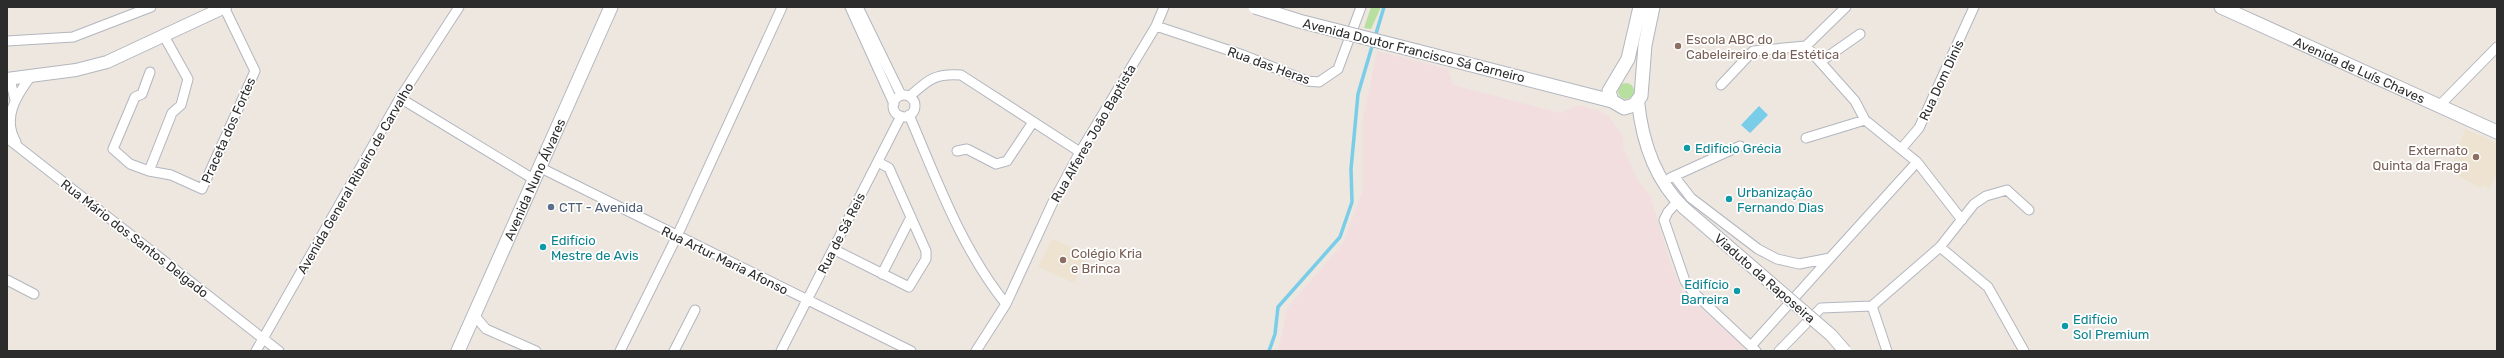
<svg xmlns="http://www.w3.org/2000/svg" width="2504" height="358" font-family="Rubik,sans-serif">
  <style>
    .education { fill: #ede3d0 }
    .medical { fill: #f3dedf }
    .green { fill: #b7e0a0 }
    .water { fill: #7acde8 }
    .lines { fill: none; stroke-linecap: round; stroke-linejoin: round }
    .stream { stroke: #7acde8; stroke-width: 3.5 }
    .minor-casing { stroke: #b3b6bf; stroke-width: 11 }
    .tertiary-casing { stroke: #b3b6bf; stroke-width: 14 }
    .secondary-casing { stroke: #b3b6bf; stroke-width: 15 }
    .minor { stroke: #fff; stroke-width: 9 }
    .tertiary { stroke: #fff; stroke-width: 12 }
    .secondary { stroke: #fff; stroke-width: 13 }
    .tertiary-bridge-casing { stroke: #b3b6bf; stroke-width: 14; stroke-linecap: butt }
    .secondary-bridge-casing { stroke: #b3b6bf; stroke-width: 15; stroke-linecap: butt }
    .tertiary-bridge { stroke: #fff; stroke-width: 12 }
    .secondary-bridge { stroke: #fff; stroke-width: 13 }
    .education-dot { fill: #8d6e63; stroke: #fff; stroke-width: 1.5 }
    .culture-dot { fill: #0f9aa8; stroke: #fff; stroke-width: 1.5 }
    .service-dot { fill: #5c6f8a; stroke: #fff; stroke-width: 1.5 }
    .labels { text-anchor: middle; stroke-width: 3.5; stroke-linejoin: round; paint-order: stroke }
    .education-label { font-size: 13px; fill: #785e54; stroke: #fff; text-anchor: start }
    .street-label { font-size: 13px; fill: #2c2c2c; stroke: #fff }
    .culture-label { font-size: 13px; fill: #0d838f; stroke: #fff; text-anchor: start }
    .service-label { font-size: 13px; fill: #4e5e75; stroke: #fff; text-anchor: start }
  </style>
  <rect width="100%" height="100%" fill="#ede7e0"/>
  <path class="education" d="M 2465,129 L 2497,143 L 2497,173 L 2489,189 L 2483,185 L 2480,188 L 2450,171 Z
    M 1052,239 L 1087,254 L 1074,283 L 1038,267 Z"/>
  <path class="medical" d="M 1377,51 L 1448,69 L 1453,85 L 1561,113 L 1578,105 L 1597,110 L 1609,117 L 1623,137 L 1623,146 L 1637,179 L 1650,195 L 1671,265 L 1683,293 L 1746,348 L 1745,351 L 1278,351 L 1287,308 L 1343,243 L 1363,189 L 1363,118 Z"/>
  <path class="green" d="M 1371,7 L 1381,7 L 1371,29 L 1364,28 Z
    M1618 91a8 8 0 1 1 16 0a8 8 0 1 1-16 0Z"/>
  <path class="water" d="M 1759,106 L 1768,115 L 1750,133 L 1741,125 Z"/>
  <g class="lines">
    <path class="stream" d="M 1375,37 L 1384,7
      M 1269,351 L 1275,334 L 1278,307 L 1340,237 L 1352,202 L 1351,169 L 1358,94 L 1373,43"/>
    <g class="minor-casing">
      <path id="minor" d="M 850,7 L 894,104
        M 858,7 L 901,95
        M 1156,26 L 1243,55 L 1307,81 L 1319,82 L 1338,69 L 1361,7
        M 7,41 L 73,37 L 151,7
        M 1806,46 L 1855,101 L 1865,120 L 1917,162 L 1962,220
        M 1806,46 L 1846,7
        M 1820,62 L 1860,34
        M 150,72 L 142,94 L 135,97 L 113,149 L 130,164 L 149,171 L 171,175 L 202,189 L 255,71 L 224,7
        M 10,79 L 15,100
        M 1721,85 L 1753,51 L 1806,46
        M893 106a11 11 0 1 1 22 0a11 11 0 1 1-22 0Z
        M 910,96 C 928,80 935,73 961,75 L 1080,152
        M 400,98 L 535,180
        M 2439,106 L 2497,47
        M 909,115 C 937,180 961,248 1006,304
        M 7,138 L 279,351
        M 1806,138 L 1865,120
        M 16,142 C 2,118 16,96 31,76
        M 1901,149 L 1919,128 L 1974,7
        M 957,151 L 967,149 L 996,164 L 1007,161 L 1033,122
        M 541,168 L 911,351
        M 149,171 L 172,113 L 181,105 L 188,79 L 164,36
        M 1674,176 L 1691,198 L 1758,249 L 1777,259 L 1799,264 L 1830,258 L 1917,162
        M 1670,178 L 1740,146
        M 1678,201 L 1668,212 L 1664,220 L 1685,281 L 1692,291 L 1756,351
        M 1940,247 L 1988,287 L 2024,351
        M 833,249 L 909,287 L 926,259 L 926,251 L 889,168 L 878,162
        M 882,274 L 911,217
        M 7,280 L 34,294
        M 1872,306 L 1887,351
        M 474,315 L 486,329 L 536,351
        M 1751,346 L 1830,258
        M 256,351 L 400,98 L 459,7
        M 620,351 L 677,236 L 782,7
        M 674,351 L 695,310
        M 781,351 L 901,116
        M 976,351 L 1006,304 L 1052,204 L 1080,152 L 1156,26 L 1164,7
        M 1779,351 L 1821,308 L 1872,306 L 1940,247 L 1974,204 L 1986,196 L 2007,190 L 2029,210"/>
    </g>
    <g class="tertiary-casing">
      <path id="tertiary" d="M 7,79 L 76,70 L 107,62 L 225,7
        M 1638,101 C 1642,141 1654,179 1684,208"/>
    </g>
    <g class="secondary-casing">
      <g id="secondary">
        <path d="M 1640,7 L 1628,59 L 1609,91 L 1612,101 L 1624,108 L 1634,105 L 1641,96 L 1645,45 L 1653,7"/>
        <path id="s1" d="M 2221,7 L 2497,132"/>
        <path d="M 1417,51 L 1612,101"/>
        <path id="s2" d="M 458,351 L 611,7"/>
      </g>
    </g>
    <use href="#minor" class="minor"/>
    <use href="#tertiary" class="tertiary"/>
    <use href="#secondary" class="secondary"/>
    <g class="tertiary-bridge-casing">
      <path id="tertiary-bridge" d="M 1684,208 L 1831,335 L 1845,351"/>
    </g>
    <g class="secondary-bridge-casing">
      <path id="secondary-bridge" d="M 1255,7 L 1299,21 L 1417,51"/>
    </g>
    <use href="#tertiary-bridge" class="tertiary-bridge"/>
    <use href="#secondary-bridge" class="secondary-bridge"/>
  </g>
  <g class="education-dot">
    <circle cx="1678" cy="46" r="4"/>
    <circle cx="2476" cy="157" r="4"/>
    <circle cx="1063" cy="260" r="4"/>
  </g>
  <g class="culture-dot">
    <circle cx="1687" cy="148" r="4"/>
    <circle cx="1729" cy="199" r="4"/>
    <circle cx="543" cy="247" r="4"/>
    <circle cx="1737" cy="291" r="4"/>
    <circle cx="2065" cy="326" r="4"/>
  </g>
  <circle class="service-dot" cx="551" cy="207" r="4"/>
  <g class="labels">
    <g class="education-label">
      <text x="1686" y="44">Escola ABC do<tspan x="1686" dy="15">Cabeleireiro e da Estética</tspan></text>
      <text x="2468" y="155" text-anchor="end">Externato<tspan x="2468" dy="15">Quinta da Fraga</tspan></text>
      <text x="1071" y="258">Colégio Kria<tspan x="1071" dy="15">e Brinca</tspan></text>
    </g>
    <g class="street-label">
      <text transform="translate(1414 50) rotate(14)" y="5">Avenida Doutor Francisco Sá Carneiro</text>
      <text transform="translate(1269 65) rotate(20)" y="5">Rua das Heras</text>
      <text dy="5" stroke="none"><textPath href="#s1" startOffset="152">Avenida de Luís Chaves</textPath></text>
      <text transform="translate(1941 80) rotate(-65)" y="5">Rua Dom Dinis</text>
      <text transform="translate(228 130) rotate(-66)" y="5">Praceta dos Fortes</text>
      <text transform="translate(1093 133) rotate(-60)" y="5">Rua Alferes João Baptista</text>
      <text transform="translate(355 178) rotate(-60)" y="5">Avenida General Ribeiro de Carvalho</text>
      <text dy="5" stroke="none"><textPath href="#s2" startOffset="188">Avenida Nuno Álvares</textPath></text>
      <text transform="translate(841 233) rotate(-63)" y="5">Rua de Sá Reis</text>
      <text transform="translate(135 238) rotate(38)" y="5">Rua Mário dos Santos Delgado</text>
      <text transform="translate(725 260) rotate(26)" y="5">Rua Artur Maria Afonso</text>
      <text transform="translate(1765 278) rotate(41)" y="5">Viaduto da Raposeira</text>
    </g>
    <g class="culture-label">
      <text x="1695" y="153">Edifício Grécia</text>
      <text x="1737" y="197">Urbanização<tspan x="1737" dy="15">Fernando Dias</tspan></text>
      <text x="551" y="245">Edifício<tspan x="551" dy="15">Mestre de Avis</tspan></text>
      <text x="1729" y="289" text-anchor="end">Edifício<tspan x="1729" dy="15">Barreira</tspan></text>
      <text x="2073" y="324">Edifício<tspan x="2073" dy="15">Sol Premium</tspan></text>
    </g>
    <g class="service-label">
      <text x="559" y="212">CTT - Avenida</text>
    </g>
  </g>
  <rect width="2504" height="358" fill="none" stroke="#2c2c2c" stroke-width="16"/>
</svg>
